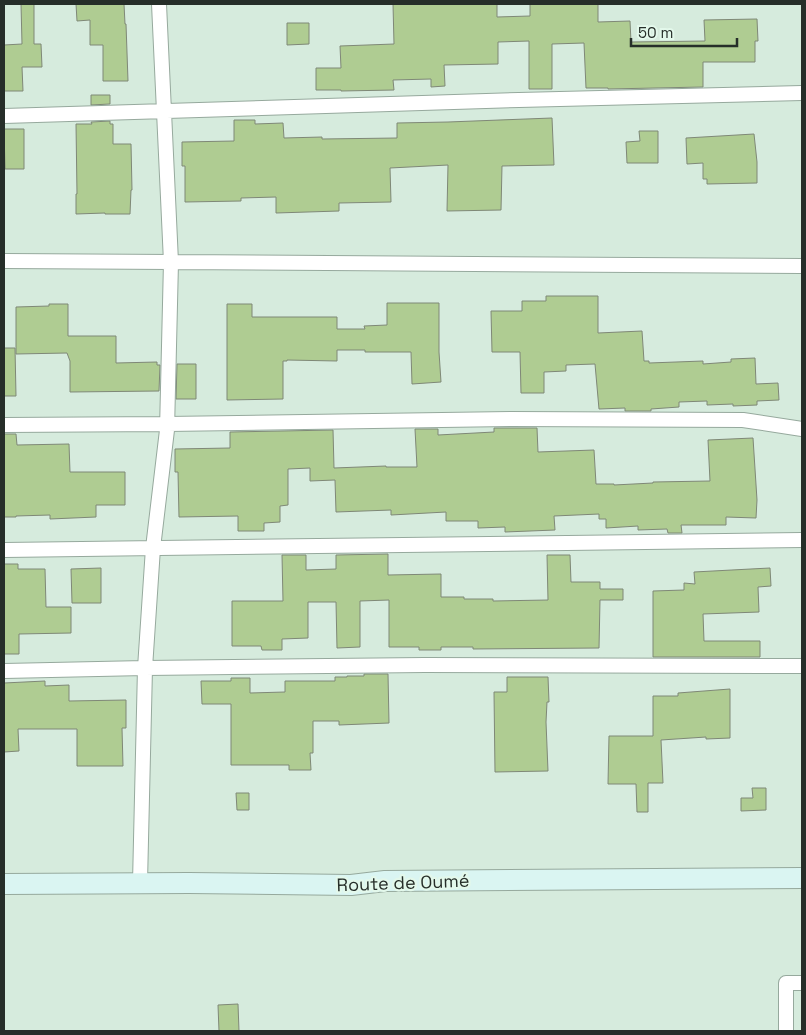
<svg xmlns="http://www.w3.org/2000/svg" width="806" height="1035" font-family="'Space Grotesk',sans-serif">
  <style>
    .building { fill: #afcc92; stroke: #7f8877 }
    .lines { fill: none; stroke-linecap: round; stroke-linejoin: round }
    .street-casing { stroke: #96a99d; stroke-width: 16 }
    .secondary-casing { stroke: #96a99d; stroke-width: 22 }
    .street { stroke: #fff; stroke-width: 14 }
    .secondary { stroke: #daf5f2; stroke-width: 20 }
    .labels { text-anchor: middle; stroke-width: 4.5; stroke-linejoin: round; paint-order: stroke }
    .street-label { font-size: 18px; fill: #262e29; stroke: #e3f8eb }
  </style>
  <rect width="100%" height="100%" fill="#d6ebdd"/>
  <path class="building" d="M 21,4 L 34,4 L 34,44 L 41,44 L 42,67 L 22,67 L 23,91 L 4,91 L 4,45 L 22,44 Z
    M 76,4 L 124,4 L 125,24 L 126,24 L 128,81 L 103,81 L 103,45 L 90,45 L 90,20 L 77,21 Z
    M 393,4 L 497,4 L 497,17 L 530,16 L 530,4 L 598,4 L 598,22 L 630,21 L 631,42 L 705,41 L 704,20 L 757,19 L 758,41 L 755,41 L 755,62 L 703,62 L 703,87 L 608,89 L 608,88 L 586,88 L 584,43 L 552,44 L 552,89 L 529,89 L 529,41 L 498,42 L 498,64 L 444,65 L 445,86 L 431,87 L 431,79 L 393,80 L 394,90 L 341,91 L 341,90 L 316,90 L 316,68 L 341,68 L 340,46 L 394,44 Z
    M 287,23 L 309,23 L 309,44 L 287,45 Z
    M 91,95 L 110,95 L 110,104 L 91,105 Z
    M 552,118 L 554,165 L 502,166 L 501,210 L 447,211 L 448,165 L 390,168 L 391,202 L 339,203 L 339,211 L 276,213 L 276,197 L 241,198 L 241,201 L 185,202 L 185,166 L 182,166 L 182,142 L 234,141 L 234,120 L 255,120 L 255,124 L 283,123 L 284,138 L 322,137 L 322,139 L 397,138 L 397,123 L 448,122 Z
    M 110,121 L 110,124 L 113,124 L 113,144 L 131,144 L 132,190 L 131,190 L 130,214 L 105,214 L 105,213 L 76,214 L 76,194 L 77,194 L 76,124 L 92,124 L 91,122 Z
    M 4,129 L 24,129 L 24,169 L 5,169 Z
    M 639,131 L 658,131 L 658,163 L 627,163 L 626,142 L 640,141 Z
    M 754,134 L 757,162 L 757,183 L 707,184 L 707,179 L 703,179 L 703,163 L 687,164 L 686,138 Z
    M 546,296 L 598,296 L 598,333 L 642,331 L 644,361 L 649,361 L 649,363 L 703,361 L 703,364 L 731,362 L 731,359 L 755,358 L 756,384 L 778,383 L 779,400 L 757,401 L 757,405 L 733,406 L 733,404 L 707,405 L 707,401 L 679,402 L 679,407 L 651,409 L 651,411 L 625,411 L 625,408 L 599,409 L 595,364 L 566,365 L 566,371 L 544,372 L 544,393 L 521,393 L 520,352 L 492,352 L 491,311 L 522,311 L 522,301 L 546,301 Z
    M 387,303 L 439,303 L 439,352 L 441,382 L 412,384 L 411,352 L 365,352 L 365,350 L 337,350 L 337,361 L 287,360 L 287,361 L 283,361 L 283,399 L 227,400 L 227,304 L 252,304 L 252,317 L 337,317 L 337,329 L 365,329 L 364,326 L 387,325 Z
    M 49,304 L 68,304 L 68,336 L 116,336 L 116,363 L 157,362 L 157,365 L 160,365 L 159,391 L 70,392 L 70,361 L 67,353 L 16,354 L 16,307 L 49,306 Z
    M 4,348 L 15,348 L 16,396 L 4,396 Z
    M 177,364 L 196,364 L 196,399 L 176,399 Z
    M 494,428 L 537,428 L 538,452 L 594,450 L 596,484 L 614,484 L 614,485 L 653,483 L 653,482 L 710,481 L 708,440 L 753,438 L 757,500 L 756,518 L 726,517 L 726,525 L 681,525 L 682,533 L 668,533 L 667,529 L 638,530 L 638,526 L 606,528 L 606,519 L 599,519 L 599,514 L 554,516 L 555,530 L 505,532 L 505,527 L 478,528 L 478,521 L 446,521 L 446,512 L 391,515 L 391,510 L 336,512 L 335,480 L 310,481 L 310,468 L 288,469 L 288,505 L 280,506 L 280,522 L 264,523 L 264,531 L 238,531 L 238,516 L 179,517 L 178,472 L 175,472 L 175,449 L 230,448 L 230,432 L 333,430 L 334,468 L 386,466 L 386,467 L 417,467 L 415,429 L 438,429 L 438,435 L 494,432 Z
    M 4,434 L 16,434 L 17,445 L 69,444 L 70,472 L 125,472 L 125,505 L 96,505 L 96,517 L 50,519 L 50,515 L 16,516 L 16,517 L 4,517 Z
    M 388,554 L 388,575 L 441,574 L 441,597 L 464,597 L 464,599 L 493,599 L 493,601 L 548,600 L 547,555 L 570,555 L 571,582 L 600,582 L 600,589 L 623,589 L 623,600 L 600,600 L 599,648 L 473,649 L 473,647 L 441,647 L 441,650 L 419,650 L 419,647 L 389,647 L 389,600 L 360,601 L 360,647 L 337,648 L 336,602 L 308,602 L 308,638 L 282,639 L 282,650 L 262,650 L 261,646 L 232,646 L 232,601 L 283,601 L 282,555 L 306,555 L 306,570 L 336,569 L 336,555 Z
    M 4,564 L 18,564 L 18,569 L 45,569 L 46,607 L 71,607 L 71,633 L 19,634 L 19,654 L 4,654 Z
    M 101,568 L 101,603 L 72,603 L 71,569 Z
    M 770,568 L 771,586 L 758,587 L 759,612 L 703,614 L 704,641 L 760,641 L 760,657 L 653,657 L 653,591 L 684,590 L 684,583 L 695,584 L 694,572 Z
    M 364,674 L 388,674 L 389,723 L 339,725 L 339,721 L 313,721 L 313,753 L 310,753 L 311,770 L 289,770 L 289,765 L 231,765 L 231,704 L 202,704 L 201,681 L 231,681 L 231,678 L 250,678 L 250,693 L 285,692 L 285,681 L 335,681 L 335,677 L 347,677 L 347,676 L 364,676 Z
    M 507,677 L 548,677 L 549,702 L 547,702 L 546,722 L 548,771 L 495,772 L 494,692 L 507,692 Z
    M 45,681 L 45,686 L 69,685 L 69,701 L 126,700 L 126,728 L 122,728 L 123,766 L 77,766 L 77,729 L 18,729 L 19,751 L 4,752 L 4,683 Z
    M 730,689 L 730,738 L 706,739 L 706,737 L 661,740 L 663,783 L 648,783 L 648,812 L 637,812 L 636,784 L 608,784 L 609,736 L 653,736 L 653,696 L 678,696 L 678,693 Z
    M 752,788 L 766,788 L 766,810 L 741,811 L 741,798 L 753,798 Z
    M 236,793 L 249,793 L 249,810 L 237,810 Z
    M 238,1004 L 239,1031 L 219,1031 L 218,1005 Z"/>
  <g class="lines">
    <g class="street-casing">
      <path id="street" d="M 4,116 L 519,100 L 802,93
        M 4,261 L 802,266
        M 4,425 L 167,424 L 512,419 L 743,420 L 802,429
        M 4,550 L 802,540
        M 4,671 L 145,668 L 425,665 L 802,666
        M 140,883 L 145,668 L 153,548 L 167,430 L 171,262 L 159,4
        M 786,1031 L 786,983 L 802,983"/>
    </g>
    <g class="secondary-casing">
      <path id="secondary" d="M 4,884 L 189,883 L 351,885 L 385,881 L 802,878"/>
    </g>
    <use href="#street" class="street"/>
    <use href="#secondary" class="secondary"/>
  </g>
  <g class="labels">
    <g class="street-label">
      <text transform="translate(403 883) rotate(-2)" y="6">Route de Oumé</text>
    </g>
  </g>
  <rect width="806" height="1035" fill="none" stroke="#262e29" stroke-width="10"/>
  <path d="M631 38v8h106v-8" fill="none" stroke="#262e29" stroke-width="2.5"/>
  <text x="638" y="38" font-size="15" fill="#262e29" stroke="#e3f8eb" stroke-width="4" paint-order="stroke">50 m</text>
</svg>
